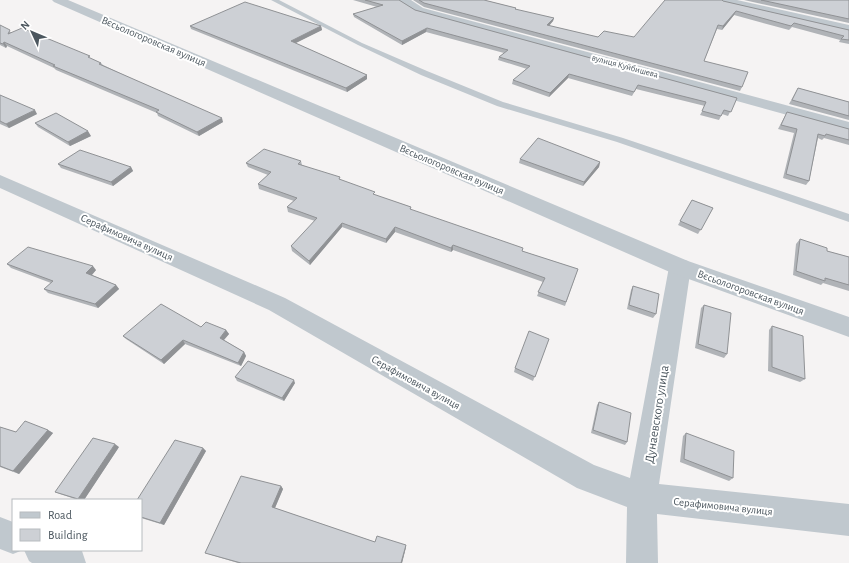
<svg xmlns="http://www.w3.org/2000/svg" width="849" height="563" font-family="'Alegreya Sans',sans-serif">
  <style>
    .lines { fill: none; stroke-linecap: round; stroke-linejoin: round }
    .service { fill: #c0c8ce; fill-rule: evenodd }
    .minor { fill: #c0c8ce; fill-rule: evenodd }
    .tertiary { fill: #c0c8ce; fill-rule: evenodd }
    .wall { fill: #b0b3b7 }
    .shaded-wall { fill: #909295 }
    .building { fill: #cdd0d5; stroke: #909295 }
    .labels { text-anchor: middle; stroke-width: 4; stroke-linejoin: round; paint-order: stroke }
    .far-street-label { font-size: 9px; fill: #4c575f; stroke: #fff }
    .street-label { font-size: 11px; fill: #4c575f; stroke: #fff }
    .near-street-label { font-size: 13px; fill: #4c575f; stroke: #fff }
  </style>
  <rect width="100%" height="100%" fill="#f5f3f3"/>
  <g class="lines">
    <path class="service" d="M 271,0 L 279,0 L 362,43 L 427,71 L 503,102 L 623,138 L 849,214 L 849,222 L 617,142 L 497,106 L 421,75 L 358,45 Z"/>
    <path class="minor" d="M 397,0 L 411,0 L 423,8 L 849,122 L 849,132 L 415,12 Z
      M 716,0 L 737,0 L 849,25 L 849,33 L 722,3 Z
      M 0,175 L 285,298 L 594,465 L 630,478 L 669,267 L 672,261 L 680,259 L 688,261 L 691,267 L 659,484 L 849,504 L 849,536 L 657,514 L 658,563 L 626,563 L 627,507 L 577,488 L 269,310 L 0,188 Z
      M 0,517 L 13,522 L 13,550 L 23,550 L 13,554 L 0,549 Z
      M 24,550 L 78,550 L 82,551 L 86,563 L 32,563 L 29,561 Z"/>
    <path class="tertiary" d="M 52,0 L 68,0 L 688,261 L 849,317 L 849,337 L 672,273 L 54,2 Z"/>
  </g>
  <path class="wall" d="M 353,0 L 399,0 L 415,10 L 737,98 L 728,116 L 722,114 L 719,120 L 700,115 L 705,106 L 636,89 L 632,96 L 568,78 L 549,97 L 512,84 L 513,80 L 527,69 L 498,60 L 499,57 L 504,53 L 426,32 L 402,45 L 354,17 L 353,14 L 377,7 Z
    M 413,0 L 484,0 L 516,8 L 516,10 L 554,18 L 553,21 L 549,26 L 598,37 L 634,37 L 723,1 L 849,30 L 849,44 L 839,42 L 840,40 L 792,27 L 789,30 L 734,15 L 722,30 L 717,29 L 704,61 L 742,87 L 740,91 L 424,7 Z
    M 744,0 L 849,0 L 849,23 Z
    M 0,25 L 12,33 L 92,59 L 101,63 L 103,65 L 223,122 L 199,136 L 158,116 L 157,113 L 56,70 L 54,68 L 7,46 L 6,48 L 0,45 Z
    M 190,26 L 321,26 L 322,30 L 295,43 L 367,75 L 367,79 L 347,92 L 191,29 Z
    M 798,88 L 849,102 L 849,120 L 789,104 Z
    M 0,95 L 37,114 L 9,128 L 0,124 Z
    M 787,112 L 849,129 L 849,145 L 824,138 L 822,140 L 818,138 L 809,181 L 806,185 L 783,178 L 794,133 L 778,129 Z
    M 35,123 L 91,136 L 70,146 L 38,127 Z
    M 520,159 L 600,162 L 599,167 L 583,186 L 519,163 Z
    M 301,161 L 302,165 L 341,180 L 375,195 L 411,207 L 411,210 L 522,251 L 578,269 L 565,306 L 537,296 L 543,282 L 453,250 L 451,252 L 395,232 L 386,243 L 342,227 L 310,265 L 292,251 L 291,246 L 315,221 L 288,212 L 287,207 L 294,201 L 259,189 L 258,184 L 268,175 L 248,167 L 246,163 Z
    M 58,164 L 131,167 L 133,171 L 113,186 L 61,168 Z
    M 692,200 L 713,208 L 698,234 L 678,225 Z
    M 800,239 L 827,251 L 849,257 L 849,291 L 823,283 L 821,285 L 793,275 L 796,244 Z
    M 7,264 L 96,270 L 92,275 L 116,285 L 119,289 L 98,308 L 48,293 L 44,289 L 51,283 L 11,268 Z
    M 633,286 L 656,314 L 653,318 L 627,309 L 631,290 Z
    M 704,305 L 727,354 L 724,358 L 695,348 L 701,308 Z
    M 772,326 L 805,379 L 800,382 L 768,371 L 769,330 Z
    M 201,327 L 226,330 L 229,334 L 224,340 L 244,352 L 246,356 L 241,366 L 185,344 L 164,364 L 126,339 L 123,336 Z
    M 549,339 L 533,381 L 514,372 L 515,368 Z
    M 235,377 L 295,383 L 284,401 L 237,381 Z
    M 599,402 L 627,442 L 625,445 L 591,433 L 597,405 Z
    M 0,427 L 16,432 L 48,430 L 53,433 L 19,474 L 0,467 Z
    M 686,433 L 733,478 L 729,481 L 680,462 L 683,436 Z
    M 119,447 L 84,500 L 78,500 L 60,494 L 55,492 Z
    M 203,448 L 206,451 L 164,525 L 141,518 L 141,500 Z
    M 281,486 L 283,489 L 275,508 L 375,542 L 406,545 L 406,547 L 402,563 L 238,563 L 208,554 L 205,553 Z"/>
  <path class="shaded-wall" d="M 736,11 L 734,15 L 722,30 L 723,26 Z
    M 554,18 L 553,21 L 546,29 L 547,25 Z
    M 321,26 L 322,30 L 292,45 L 291,41 Z
    M 427,28 L 426,32 L 402,45 L 402,41 Z
    M 4,42 L 7,46 L 6,48 L 3,44 Z
    M 569,74 L 568,78 L 549,97 L 550,93 Z
    M 367,75 L 367,79 L 347,92 L 346,88 Z
    M 35,110 L 37,114 L 9,128 L 6,124 Z
    M 222,118 L 223,122 L 199,136 L 197,132 Z
    M 88,131 L 91,136 L 70,146 L 68,142 Z
    M 600,162 L 599,167 L 583,186 L 584,182 Z
    M 131,167 L 133,171 L 113,186 L 111,182 Z
    M 342,223 L 342,227 L 310,265 L 309,261 Z
    M 395,227 L 395,232 L 386,243 L 386,239 Z
    M 453,245 L 453,250 L 451,252 L 451,248 Z
    M 93,266 L 96,270 L 90,277 L 86,273 Z
    M 116,285 L 119,289 L 98,308 L 95,304 Z
    M 226,330 L 229,334 L 222,342 L 220,338 Z
    M 183,340 L 185,344 L 164,364 L 161,360 Z
    M 244,352 L 246,356 L 241,366 L 238,363 Z
    M 294,380 L 295,383 L 284,401 L 282,398 Z
    M 48,430 L 53,433 L 19,474 L 13,471 Z
    M 115,444 L 119,447 L 84,500 L 80,500 L 78,499 Z
    M 203,448 L 206,451 L 164,525 L 160,523 Z
    M 281,486 L 283,489 L 274,510 L 272,507 Z
    M 406,545 L 406,547 L 402,563 L 401,563 Z"/>
  <path class="building" d="M 365,0 L 399,0 L 415,10 L 737,98 L 731,112 L 724,110 L 721,116 L 702,111 L 706,102 L 638,85 L 634,92 L 569,74 L 550,93 L 513,80 L 530,66 L 499,57 L 508,50 L 427,28 L 402,41 L 353,14 L 383,5 Z
    M 419,0 L 484,0 L 516,8 L 515,9 L 554,18 L 547,25 L 598,37 L 604,31 L 634,37 L 665,0 L 722,0 L 723,1 L 849,30 L 849,40 L 841,39 L 844,36 L 794,23 L 791,26 L 736,11 L 723,26 L 718,25 L 704,61 L 748,72 L 742,87 L 424,3 Z
    M 761,0 L 849,0 L 849,19 Z
    M 245,2 L 321,26 L 291,41 L 367,75 L 346,88 L 190,26 Z
    M 0,25 L 10,30 L 8,34 L 22,28 L 90,56 L 88,57 L 101,63 L 99,64 L 222,118 L 197,132 L 156,112 L 159,110 L 53,66 L 55,65 L 4,42 L 3,44 L 0,43 Z
    M 798,88 L 849,102 L 849,116 L 792,100 Z
    M 0,95 L 35,110 L 6,124 L 0,121 Z
    M 787,112 L 849,129 L 849,140 L 826,134 L 825,136 L 818,134 L 809,181 L 786,174 L 797,129 L 781,125 Z
    M 56,113 L 88,131 L 68,142 L 35,123 Z
    M 538,138 L 600,162 L 584,182 L 520,159 Z
    M 264,149 L 301,161 L 298,164 L 340,177 L 339,179 L 375,192 L 373,194 L 411,207 L 410,209 L 523,248 L 522,251 L 578,269 L 566,302 L 538,292 L 545,278 L 453,245 L 451,248 L 395,227 L 386,239 L 342,223 L 309,261 L 291,246 L 317,218 L 287,207 L 297,198 L 258,184 L 271,172 L 246,163 Z
    M 80,150 L 131,167 L 111,182 L 58,164 Z
    M 692,200 L 713,208 L 701,230 L 680,221 Z
    M 800,239 L 827,248 L 827,251 L 849,257 L 849,285 L 825,278 L 825,281 L 796,271 Z
    M 28,247 L 93,266 L 86,273 L 116,285 L 95,304 L 44,289 L 53,281 L 7,264 Z
    M 633,286 L 659,294 L 656,314 L 629,305 Z
    M 161,304 L 201,327 L 206,322 L 226,330 L 220,338 L 244,352 L 238,363 L 183,340 L 161,360 L 123,336 Z
    M 704,305 L 731,313 L 727,354 L 698,344 Z
    M 772,326 L 803,336 L 805,379 L 772,367 Z
    M 529,331 L 549,339 L 535,377 L 515,368 Z
    M 248,361 L 294,380 L 282,398 L 235,377 Z
    M 599,402 L 631,413 L 627,442 L 593,430 Z
    M 25,421 L 48,430 L 13,471 L 0,466 L 0,427 L 16,432 Z
    M 686,433 L 734,451 L 733,478 L 684,459 Z
    M 93,438 L 115,444 L 78,499 L 55,492 Z
    M 175,440 L 203,448 L 160,523 L 141,517 L 141,500 L 137,500 Z
    M 241,476 L 281,486 L 272,507 L 375,542 L 377,536 L 406,545 L 401,563 L 241,563 L 205,553 Z"/>
  <g class="labels">
    <g class="far-street-label">
      <text transform="translate(625 66) rotate(15)" y="3">вулиця Куйбишева</text>
    </g>
    <g class="street-label">
      <text transform="translate(154 41) rotate(23)" y="4">Вєсьологоровская вулиця</text>
      <text transform="translate(452 169) rotate(23)" y="4">Вєсьологоровская вулиця</text>
      <text transform="translate(127 237) rotate(24)" y="4">Серафимовича вулиця</text>
      <text transform="translate(751 292) rotate(20)" y="4">Вєсьологоровская вулиця</text>
      <text transform="translate(416 382) rotate(29)" y="4">Серафимовича вулиця</text>
      <text transform="translate(723 506) rotate(6)" y="4">Серафимовича вулиця</text>
    </g>
    <g class="near-street-label">
      <text transform="translate(656 414) rotate(-81)" y="5">Дунаевского улица</text>
    </g>
  </g>
  <rect x="12" y="499" width="130" height="52" fill="#ffffff" stroke="#b7bcbf"/>
  <rect x="20" y="512" width="20" height="6" fill="#c0c8ce" stroke="#b7bcbf"/>
  <text x="48" y="519" font-size="12" fill="#4c575f">Road</text>
  <rect x="20" y="529" width="20" height="12" fill="#cdd0d5" stroke="#b7bcbf"/>
  <text x="48" y="539" font-size="12" fill="#4c575f">Building</text>
  <g transform="translate(32 32) rotate(314)" stroke="#ffffff" stroke-width="3" paint-order="stroke">
  <path d="M0-3L7 15L0 10L-7 15Z" fill="#4c575f"/>
  <text y="-6" font-size="11" font-weight="bold" text-anchor="middle" fill="#4c575f">N</text>
  </g>
</svg>
